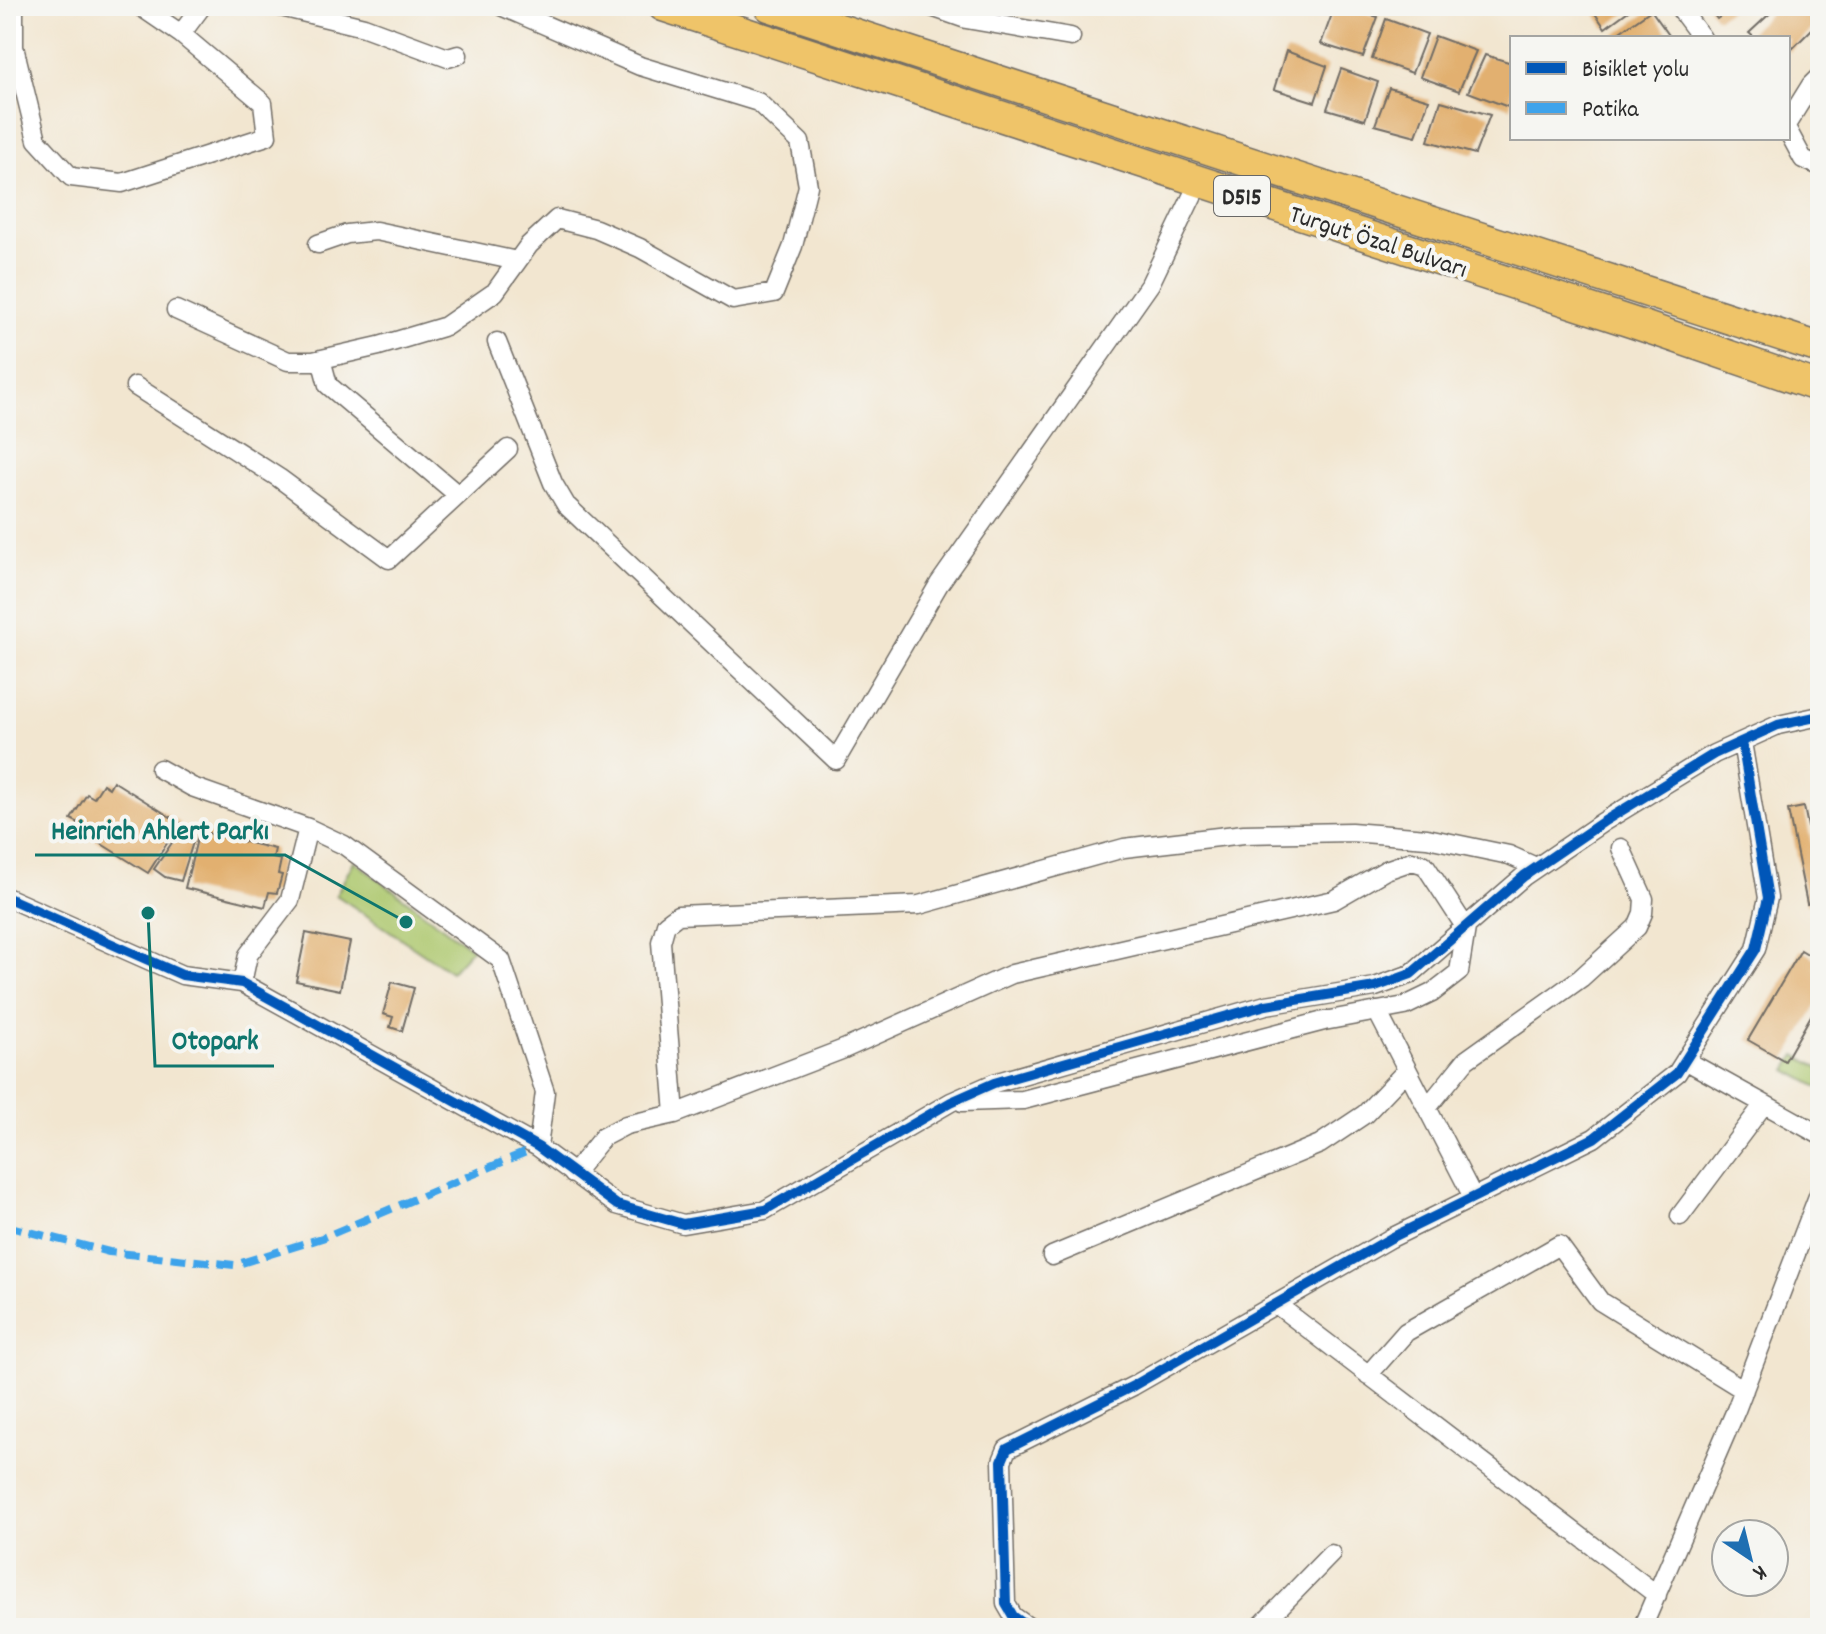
<svg xmlns="http://www.w3.org/2000/svg" width="1826" height="1634" font-family="Dekko,sans-serif">
  <style>
    .green { fill: #adc86e; stroke: #6c7a4c; stroke-width: 2 }
    .building { fill: #e2b06f }
    .lines { fill: none; stroke-linecap: round; stroke-linejoin: round }
    .minor-casing { stroke: #716c65; stroke-width: 21 }
    .trunk-casing { stroke: #716c65; stroke-width: 33 }
    .minor { stroke: #fff; stroke-width: 18 }
    .trunk { stroke: #efc469; stroke-width: 30 }
    .quiet { stroke: #3ea3eb; stroke-width: 8; stroke-dasharray: 16 8; stroke-linecap: butt }
    .cycleway-casing { stroke: #f6f6f2; stroke-width: 15 }
    .cycleway { stroke: #0057b8; stroke-width: 10 }
    .labels { text-anchor: middle; stroke-width: 8; stroke-linejoin: round; paint-order: stroke }
    .shield { fill: #f6f6f2; stroke: #686867; stroke-width: 2 }
    .shield-label { font-size: 24px; font-weight: bold; fill: #2b2b2b }
    .street-label { font-size: 26px; fill: #2b2b2b; stroke: #f6f6f2 }
    .leader { fill: none; stroke: #0f766e; stroke-width: 3 }
    .callout-dot { fill: #0f766e; stroke: #f6f6f2; stroke-width: 3 }
    .callout-label { font-size: 28px; text-anchor: middle; font-weight: bold; fill: #0f766e; stroke: #f6f6f2; stroke-width: 8; stroke-linejoin: round; paint-order: stroke }
  </style>
  <rect width="100%" height="100%" fill="#f6f6f2"/>
  <filter id="ink" filterUnits="userSpaceOnUse"><feTurbulence type="fractalNoise" baseFrequency=".0125" numOctaves="2"/><feDisplacementMap in="SourceGraphic" scale="16" xChannelSelector="R" yChannelSelector="G"/><feConvolveMatrix kernelMatrix="1 2 1 2 8 2 1 2 1" color-interpolation-filters="sRGB"/></filter>
  <filter id="wash" filterUnits="userSpaceOnUse"><feTurbulence type="fractalNoise" baseFrequency=".006" numOctaves="4" result="noise"/><feDisplacementMap in="SourceGraphic" scale="32" xChannelSelector="R" yChannelSelector="G"/><feGaussianBlur stdDeviation="1.8" result="paint"/><feColorMatrix in="noise" values="0 0 0 0 0 0 0 0 0 0 0 0 0 0 0 0 0 1.4 0 .05"/><feComposite in="paint" operator="in"/></filter>
  <g filter="url(#wash)">
    <rect width="100%" height="100%" fill="#f2e6d0"/>
    <path class="green" d="M 354,861 L 472,949 L 451,972 L 336,895 Z
      M 1796,1055 L 1820,1068 L 1820,1088 L 1787,1070 Z"/>
    <g id="blocks">
      <path class="building" d="M 1335,6 L 1343,6 L 1378,17 L 1363,57 L 1321,44 Z
        M 1590,6 L 1635,6 L 1605,28 Z
        M 1707,6 L 1736,6 L 1717,19 Z
        M 1778,6 L 1820,6 L 1820,21 L 1788,53 L 1788,38 L 1755,38 L 1749,33 Z
        M 1651,10 L 1671,38 L 1615,38 L 1614,36 Z
        M 1386,19 L 1427,34 L 1412,73 L 1372,59 Z
        M 1435,36 L 1476,51 L 1459,91 L 1420,77 Z
        M 1286,51 L 1327,66 L 1315,102 L 1274,89 Z
        M 1485,55 L 1512,63 L 1511,108 L 1468,92 Z
        M 1341,69 L 1378,82 L 1365,120 L 1327,109 Z
        M 1389,88 L 1429,100 L 1416,136 L 1375,125 Z
        M 1441,101 L 1490,115 L 1475,154 L 1428,141 Z
        M 113,781 L 180,823 L 148,873 L 76,828 L 79,823 L 71,819 L 87,794 L 94,798 L 103,784 L 109,788 Z
        M 1804,807 L 1820,886 L 1820,902 L 1807,904 L 1788,810 Z
        M 199,831 L 275,849 L 273,858 L 281,860 L 278,874 L 282,875 L 277,893 L 269,892 L 265,907 L 185,888 Z
        M 178,834 L 193,842 L 181,881 L 165,877 L 154,869 Z
        M 306,933 L 350,942 L 340,990 L 296,981 Z
        M 1801,950 L 1819,961 L 1815,968 L 1820,971 L 1820,1000 L 1785,1061 L 1748,1040 Z
        M 392,982 L 414,988 L 402,1031 L 390,1027 L 393,1017 L 383,1014 Z"/>
    </g>
  </g>
  <g filter="url(#ink)">
    <use href="#blocks" fill-opacity="0" stroke="#716c65" stroke-width="2"/>
    <g class="lines">
      <g class="minor-casing">
        <path id="minor" d="M 14,6 L 14,47 L 37,140 L 71,177 L 122,183 L 267,136 L 263,103 L 181,34 L 202,6
          M 140,6 L 181,34
          M 277,6 L 364,27 L 448,58 L 458,55
          M 929,6 L 966,19 L 1071,37
          M 1678,6 L 1702,38
          M 1788,122 L 1811,85 L 1820,76
          M 1788,131 L 1803,159 L 1820,166
          M 318,244 L 347,234 L 376,231 L 517,261
          M 176,310 L 288,361 L 313,361 L 379,346 L 446,326 L 495,292 L 529,245 L 557,219 L 596,229 L 640,248 L 733,300 L 774,293 L 793,246 L 808,186 L 800,142 L 758,102 L 640,66 L 501,6
          M 497,342 L 553,483 L 566,505 L 836,760 L 939,584 L 1150,284 L 1199,182
          M 321,359 L 328,385 L 458,495
          M 135,386 L 279,478 L 389,559 L 508,449
          M 160,769 L 192,787 L 308,828 L 344,845 L 501,960 L 545,1092 L 538,1147
          M 6,897 L 182,975 L 242,983 L 538,1147 L 617,1205 L 683,1224 L 765,1210 L 951,1102 L 994,1083 L 1266,1005 L 1375,987 L 1411,974 L 1524,876 L 1603,822 L 1714,754 L 1778,725 L 1820,716
          M 242,983 L 248,955 L 290,900 L 308,828
          M 1377,1011 L 1473,1197
          M 1685,1060 L 1820,1135
          M 1427,1108 L 1466,1060 L 1581,978 L 1637,927 L 1643,913 L 1644,899 L 1621,848
          M 675,1114 L 661,942 L 666,924 L 678,915 L 919,905 L 1124,848 L 1244,834 L 1351,832 L 1427,838 L 1509,855 L 1536,867
          M 573,1174 L 603,1137 L 626,1125 L 675,1114 L 844,1049 L 1012,974 L 1334,900 L 1386,870 L 1412,861 L 1425,865 L 1466,928 L 1459,972 L 1432,993 L 1405,1006 L 1324,1021 L 1023,1100 L 962,1102
          M 1680,1216 L 1764,1104
          M 1052,1256 L 1320,1144 L 1365,1114 L 1407,1070
          M 1276,1304 L 1657,1595
          M 1368,1375 L 1406,1332 L 1559,1245 L 1600,1301 L 1744,1390
          M 1030,1628 L 1013,1616 L 1006,1604 L 1002,1461 L 1007,1449 L 1133,1386 L 1391,1238 L 1594,1138 L 1677,1073 L 1756,949 L 1768,898 L 1742,742
          M 1259,1628 L 1331,1554
          M 1642,1628 L 1736,1410 L 1820,1191"/>
      </g>
      <g class="trunk-casing">
        <path id="trunk" d="M 663,6 L 1634,323 L 1820,387
          M 769,6 L 1820,348"/>
      </g>
      <use href="#minor" class="minor"/>
      <use href="#trunk" class="trunk"/>
      <path class="quiet" d="M 6,1226 L 109,1252 L 235,1265 L 322,1238 L 538,1147"/>
      <g class="cycleway-casing">
        <path id="cycleway" d="M 6,897 L 182,975 L 242,983 L 538,1147 L 617,1205 L 683,1224 L 765,1210 L 951,1102 L 994,1083 L 1266,1005 L 1375,987 L 1411,974 L 1524,876 L 1603,822 L 1714,754 L 1778,725 L 1820,716
          M 1030,1628 L 1013,1616 L 1006,1604 L 1002,1461 L 1007,1449 L 1133,1386 L 1391,1238 L 1594,1138 L 1677,1073 L 1756,949 L 1768,898 L 1742,742"/>
      </g>
      <use href="#cycleway" class="cycleway"/>
    </g>
  </g>
  <g class="labels">
    <rect class="shield" x="1214" y="176" width="56" height="40" rx="6"/>
    <g class="shield-label">
      <text x="1242" y="204">D515</text>
    </g>
    <g class="street-label">
      <text transform="translate(1379 240) rotate(18)" y="9">Turgut Özal Bulvarı</text>
    </g>
  </g>
  <path class="leader" d="M406 922L285 855H35M148 913L155 1066H274"/>
  <g class="callout-dot">
    <circle cx="406" cy="922" r="8"/>
    <circle cx="148" cy="913" r="8"/>
  </g>
  <g class="callout-label">
    <text x="160" y="839">Heinrich Ahlert Parkı</text>
    <text x="215" y="1049">Otopark</text>
  </g>
  <rect width="1826" height="1634" fill="none" stroke="#f6f6f2" stroke-width="32"/>
  <rect x="1510" y="36" width="280" height="104" fill="#f6f6f2" stroke="#a5a5a2" stroke-width="2"/>
  <rect x="1526" y="62" width="40" height="12" fill="#0057b8" stroke="#a5a5a2" stroke-width="2"/>
  <text x="1582" y="76" font-size="24" fill="#2b2b2b">Bisiklet yolu</text>
  <rect x="1526" y="102" width="40" height="12" fill="#3ea3eb" stroke="#a5a5a2" stroke-width="2"/>
  <text x="1582" y="116" font-size="24" fill="#2b2b2b">Patika</text>
  <g transform="translate(1750 1558) rotate(145)"><circle r="38" fill="#f6f6f2" stroke="#a5a5a2" stroke-width="2"/>
  <path d="M0-6L14 30L0 20L-14 30Z" fill="#1f6fb2"/>
  <text y="-12" font-size="22" font-weight="bold" text-anchor="middle" fill="#2b2b2b">K</text>
  </g>
</svg>
